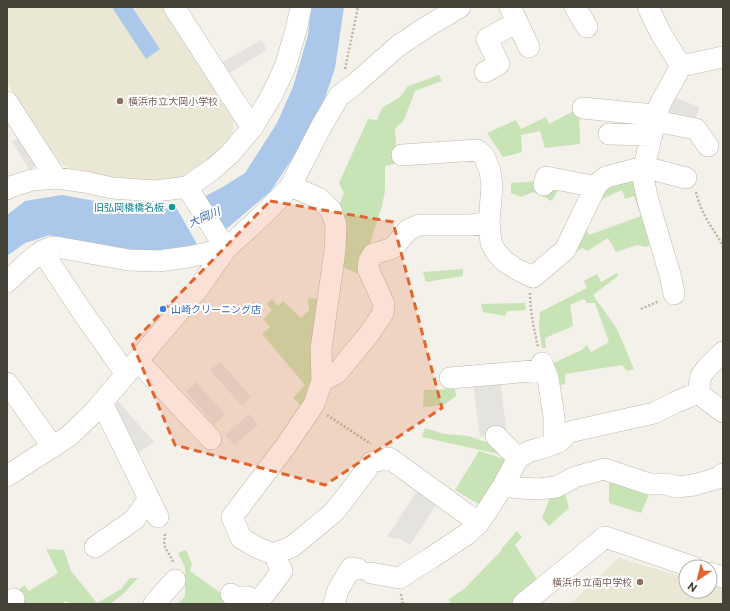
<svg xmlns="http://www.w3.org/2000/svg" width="730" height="611" font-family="Commissioner,'Noto Sans JP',sans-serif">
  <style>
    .education { fill: #eae7d4 }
    .green { fill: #c8e3b6 }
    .parking { fill: #e4e3e0 }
    .water { fill: #abc7e9 }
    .pier { fill: #f3f1e9 }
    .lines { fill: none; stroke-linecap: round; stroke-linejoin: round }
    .minor-casing { stroke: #bdbaac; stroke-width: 22 }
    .path { stroke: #beb79f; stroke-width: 2.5; stroke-dasharray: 2 2; stroke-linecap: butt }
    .minor { stroke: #fff; stroke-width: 21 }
    .marked { fill: #e4642e; fill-opacity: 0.2; stroke: #e4642e; stroke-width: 3; stroke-dasharray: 8 5; stroke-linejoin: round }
    .education-dot { fill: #8d6e63; stroke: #fff; stroke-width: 1.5 }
    .culture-dot { fill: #0f9aa8; stroke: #fff; stroke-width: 1.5 }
    .shop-dot { fill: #3f7fe0; stroke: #fff; stroke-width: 1.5 }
    .labels { text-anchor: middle; stroke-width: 4; stroke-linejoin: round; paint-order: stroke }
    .education-label { font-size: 10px; fill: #785e54; stroke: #fff; text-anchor: start }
    .culture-label { font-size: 10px; fill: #0d838f; stroke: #fff; text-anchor: end }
    .shop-label { font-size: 10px; fill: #366cbe; stroke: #fff; text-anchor: start }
    .water-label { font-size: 11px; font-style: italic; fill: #3c6aa7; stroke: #fff }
  </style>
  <rect width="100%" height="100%" fill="#f3f1e9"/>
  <path class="education" d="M 7,7 L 162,7 L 233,120 L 233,132 L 220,152 L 168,185 L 72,171 L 55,158 L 7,83 Z
    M 619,558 L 686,578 L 686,591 L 710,591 L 710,586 L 723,589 L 723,604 L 570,604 Z"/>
  <path class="green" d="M 439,75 L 442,81 L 415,91 L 404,120 L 395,129 L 397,163 L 385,166 L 385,191 L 382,206 L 360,275 L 343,267 L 337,210 L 344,193 L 339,183 L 368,119 L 377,120 L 382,108 L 400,97 L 408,86 Z
    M 579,110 L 580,144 L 545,148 L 540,131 L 521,135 L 522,152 L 503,157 L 487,133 L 516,120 L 521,129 L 546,117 L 549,124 L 574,111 Z
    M 637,177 L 655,242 L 646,247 L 637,245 L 616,252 L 608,238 L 587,251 L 583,248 L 572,253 L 583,222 L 589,235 L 641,216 L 634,196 L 625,199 L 622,190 L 598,201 L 600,188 Z
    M 541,181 L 561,185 L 552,201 L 533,192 L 521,197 L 511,193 L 511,183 Z
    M 463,269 L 463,276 L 426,282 L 423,272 Z
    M 617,273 L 618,276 L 593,295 L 617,329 L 634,369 L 627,371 L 622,365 L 565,374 L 565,384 L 556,386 L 549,365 L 582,350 L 587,345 L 591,352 L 609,342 L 595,303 L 587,303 L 584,299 L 570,305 L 573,326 L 545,338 L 546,348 L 542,348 L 539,328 L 540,312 L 587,288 L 584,281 L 597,274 L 601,282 Z
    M 308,298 L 321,299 L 312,391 L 301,405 L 293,398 L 305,385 L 262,334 L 270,327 L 263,319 L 272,310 L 267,304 L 272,299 L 278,306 L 283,301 L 301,318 L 309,310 Z
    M 525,303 L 526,310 L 507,311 L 505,316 L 483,312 L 481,304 Z
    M 455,389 L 456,396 L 444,405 L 423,407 L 424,390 Z
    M 425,428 L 445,434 L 468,436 L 501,447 L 503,455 L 422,437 Z
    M 479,451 L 508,460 L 480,505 L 455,490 Z
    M 609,475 L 650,492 L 641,513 L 609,503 Z
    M 564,490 L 569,508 L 549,526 L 542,518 L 551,495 Z
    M 517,531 L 522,537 L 515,545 L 540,584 L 515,604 L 451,604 L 449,599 L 464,589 L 501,551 L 502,548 Z
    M 46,549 L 64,550 L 71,571 L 97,603 L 121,589 L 130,578 L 138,578 L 122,595 L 110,604 L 73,604 L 65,601 L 62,604 L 18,604 L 24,599 L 20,589 L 24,585 L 29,591 L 58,573 Z
    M 186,550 L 192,564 L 190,571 L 232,601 L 247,604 L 178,604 L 185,596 L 185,567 L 178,553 Z"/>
  <path class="parking" d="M 261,40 L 267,50 L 229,73 L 221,63 Z
    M 671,96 L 699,107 L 694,124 L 661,118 Z
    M 21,136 L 39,165 L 29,170 L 12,141 Z
    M 221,362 L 251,397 L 242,406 L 210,370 Z
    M 196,382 L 225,414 L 214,425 L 186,391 Z
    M 500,382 L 507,433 L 480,437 L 473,383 Z
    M 117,400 L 154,442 L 136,454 L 109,405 Z
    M 249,414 L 258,425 L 234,445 L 225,435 Z
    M 417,491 L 436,505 L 410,545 L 400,539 L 387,537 Z"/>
  <path class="water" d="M 116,7 L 132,7 L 160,49 L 146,59 L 113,9 Z
    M 311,7 L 344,7 L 335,68 L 325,98 L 302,144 L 270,192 L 224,231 L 184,250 L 125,250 L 79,243 L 50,235 L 25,243 L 7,256 L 7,215 L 25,201 L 62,195 L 112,204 L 157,210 L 186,206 L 221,188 L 245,173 L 277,123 L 293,87 L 308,35 Z"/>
  <path class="pier" d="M 186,204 L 225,233 L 198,246 L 176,207 L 180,205 Z"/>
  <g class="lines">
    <g class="minor-casing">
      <path id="minor" d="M 174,7 L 252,128
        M 510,7 L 529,47
        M 575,7 L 587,27
        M 648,7 L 661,34 L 681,66 L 723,57
        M 485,72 L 499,64 L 487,39 L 517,22
        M 7,102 L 56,178
        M 583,108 L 632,113 L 657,115
        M 655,121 L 696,129 L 708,146
        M 609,134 L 652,135
        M 402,155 L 477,150 L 484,156 L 490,171 L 492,185 L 489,223 L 491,243 L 496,252 L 504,261 L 518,270 L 533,277 L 565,250 L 597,184 L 606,177 L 644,167 L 655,121 L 660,104 L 681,66
        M 644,167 L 686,178
        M 641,168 L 648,201 L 671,278 L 674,294
        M 544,185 L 546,177 L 596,187
        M 290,187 L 300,190 L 318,198 L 331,210 L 336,225 L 335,250 L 321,349 L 322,381 L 314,404 L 285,447 L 232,517 L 241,538 L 258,548 L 274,554 L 293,546 L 334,512 L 349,493 L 372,462 L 389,458 L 479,523
        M 7,189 L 10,187 L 32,180 L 56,178 L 85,182 L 112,188 L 156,191 L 187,187 L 213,169 L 230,154 L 252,128 L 272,95 L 285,67 L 296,30 L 301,7
        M 42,251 L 83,313 L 126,374
        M 7,282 C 17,273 37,251 50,248 C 50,247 56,247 56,247 L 129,260 L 159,261 L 188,257 L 226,249 L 265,213 L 290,187 L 322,125 L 339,96 L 355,84 L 398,46 L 428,26 L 460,7
        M 138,361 L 211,439
        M 542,363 L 548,378 L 554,417 L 554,444
        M 450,378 L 544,370
        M 322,381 L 337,373 L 369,334 L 383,313 L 384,304 L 368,269 L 369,261 L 373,254 L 393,248 L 408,230 L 419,225 L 471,225 L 489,223
        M 7,383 L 53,447
        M 698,393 L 723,412
        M 102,403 L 158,517
        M 496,436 L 518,458
        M 7,476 L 69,436 L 94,412 L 198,289 L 226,249 L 187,187
        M 503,486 L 520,488 L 538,489 L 556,487 L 575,477 L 604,469 L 649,484 L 666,484 L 677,487 L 694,485 L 718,478 L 723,474
        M 95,547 L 135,519 L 149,498
        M 371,573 L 399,578 L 431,558 L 467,534 L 479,523 L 503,486 L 518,458 L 530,451 L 542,448 L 559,442 L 569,432 L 654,413 L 676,402 L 698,393 L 701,376 L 706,369 L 723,352
        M 710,573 L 723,577
        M 231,594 L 234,597 L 248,597 L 254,604
        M 8,604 L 14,599
        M 154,604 L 175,580
        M 257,604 L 282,571 L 274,554
        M 334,604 L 338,590 L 351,568 L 358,569
        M 523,604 L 605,537 L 693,567"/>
    </g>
    <path class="path" d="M 345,69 L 358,7
      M 696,192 C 698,199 700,207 704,214 C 709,225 718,235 723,247
      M 530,293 C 530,311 534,329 538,347
      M 641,309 L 659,301
      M 327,415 L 371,444
      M 165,534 L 164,545 L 174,563
      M 401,594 L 403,604"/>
    <use href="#minor" class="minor"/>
  </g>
  <path class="marked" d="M 270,201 L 393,222 L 442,408 L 325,485 L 175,445 L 132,343 Z"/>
  <g class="education-dot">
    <circle cx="120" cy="101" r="4"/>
    <circle cx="640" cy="582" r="4"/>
  </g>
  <circle class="culture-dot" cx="172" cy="207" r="4"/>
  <circle class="shop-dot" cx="163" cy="309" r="4"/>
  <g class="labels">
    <g class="education-label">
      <text x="128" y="105">横浜市立大岡小学校</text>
      <text x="632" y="586" text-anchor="end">横浜市立南中学校</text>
    </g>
    <g class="culture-label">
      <text x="164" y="211">旧弘岡橋橋名板</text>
    </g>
    <g class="shop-label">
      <text x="171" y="313">山崎クリーニング店</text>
    </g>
    <g class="water-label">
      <text transform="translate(204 217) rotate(-23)" y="4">大岡川</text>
    </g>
  </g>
  <rect width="730" height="611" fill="none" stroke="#454238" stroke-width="16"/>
  <g transform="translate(698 579) rotate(215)"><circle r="19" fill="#ffffff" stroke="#b5b3af"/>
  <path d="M0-3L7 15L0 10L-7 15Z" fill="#e4642e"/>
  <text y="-6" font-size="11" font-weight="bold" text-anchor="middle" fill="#454238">N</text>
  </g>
</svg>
